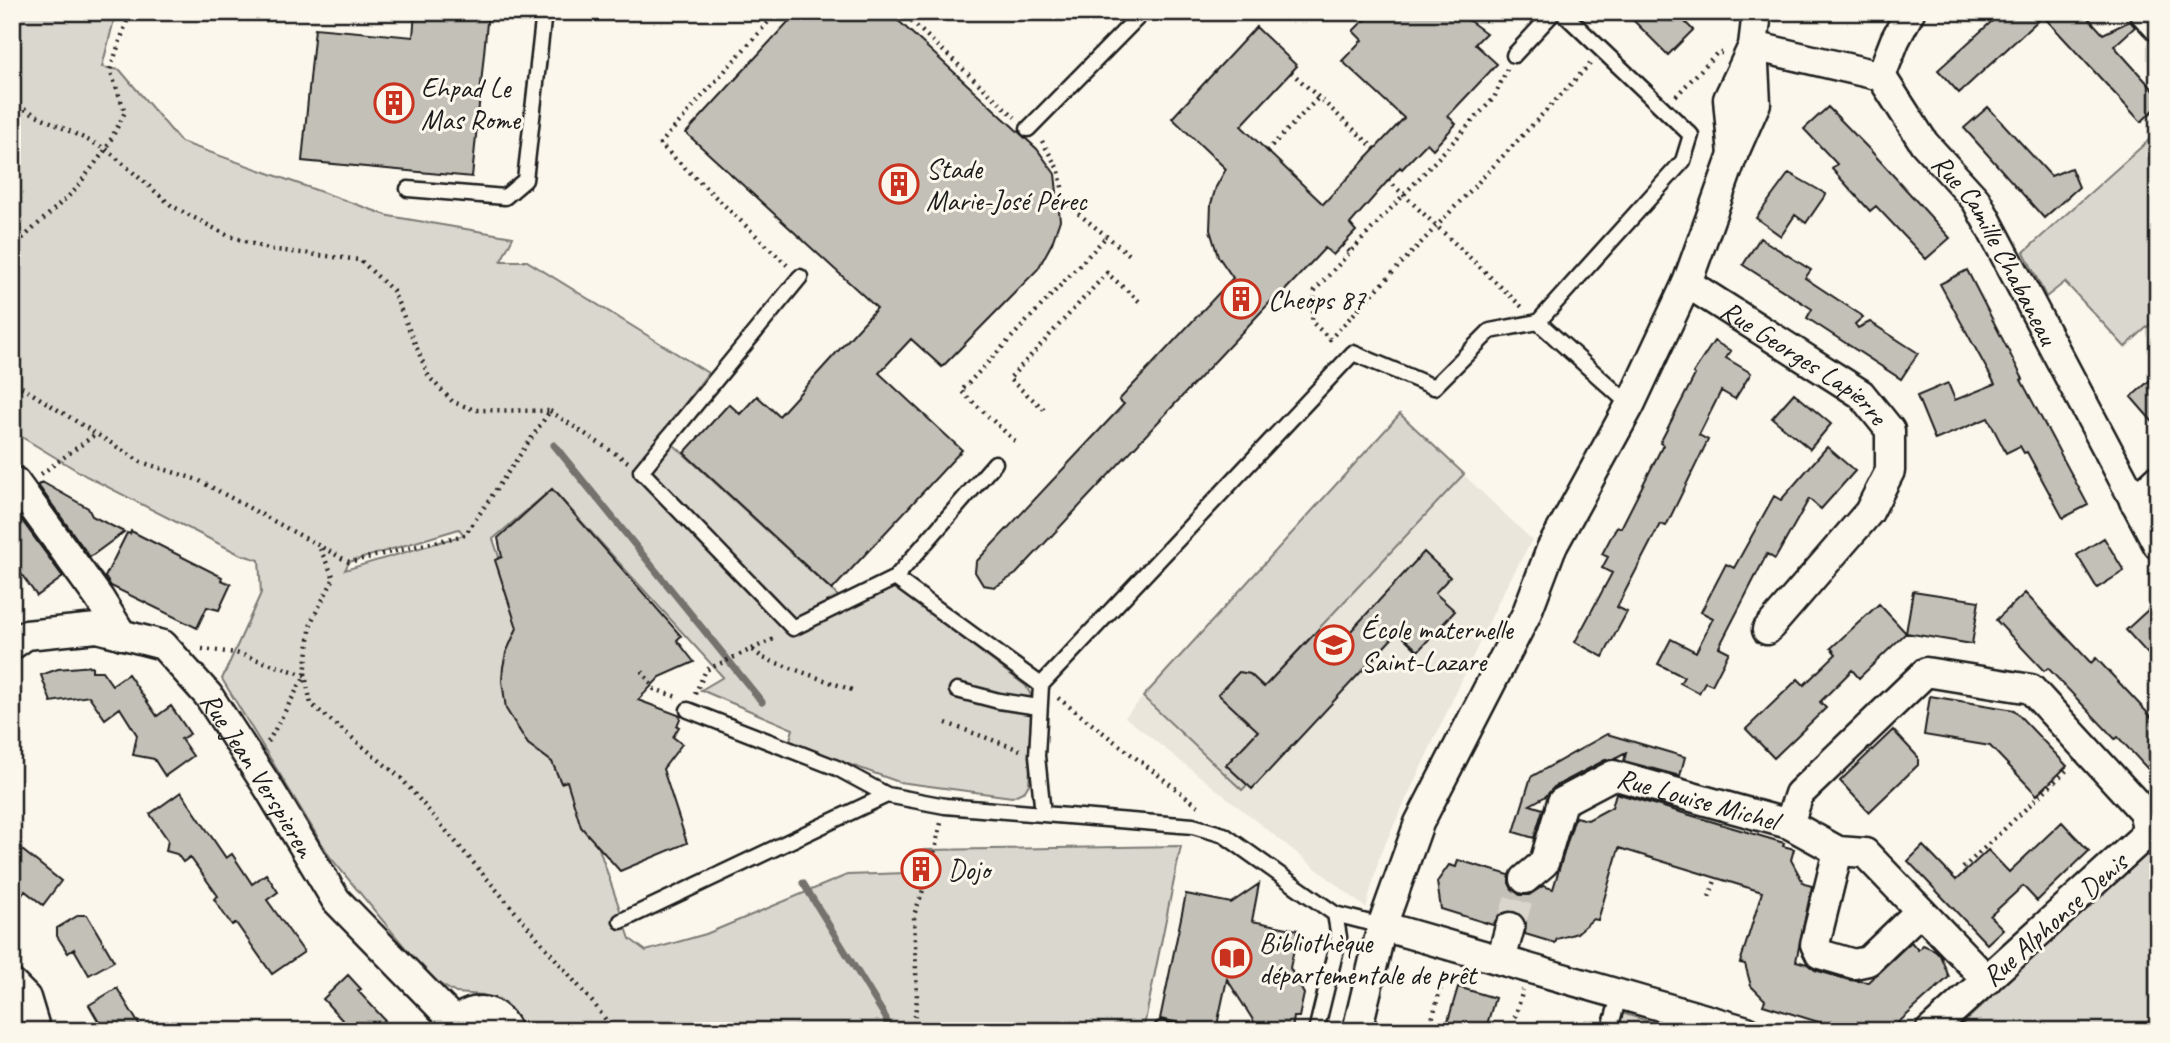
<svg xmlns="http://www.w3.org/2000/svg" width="2170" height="1043" font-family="Caveat,sans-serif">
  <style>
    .built { fill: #eae6dc }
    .green { fill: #dad7ce; stroke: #7b7a75; stroke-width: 2; fill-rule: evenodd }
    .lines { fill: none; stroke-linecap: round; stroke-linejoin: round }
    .stream { stroke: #74726e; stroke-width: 7 }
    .building { fill: #c3c0b8; stroke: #1c1c1c; stroke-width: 2 }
    .street-tunnel { stroke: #dad6cd; stroke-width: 28; stroke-dasharray: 28 14; stroke-linecap: butt }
    .lane-casing { stroke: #1c1c1c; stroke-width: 19 }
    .street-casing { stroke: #1c1c1c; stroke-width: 33 }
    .path { stroke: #1c1c1c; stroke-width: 4.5; stroke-dasharray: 2 5; stroke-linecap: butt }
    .lane { stroke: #fbf7ec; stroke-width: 14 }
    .street { stroke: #fbf7ec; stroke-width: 28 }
    .labels { text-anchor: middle; stroke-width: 6; stroke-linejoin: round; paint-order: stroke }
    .poi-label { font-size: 28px; fill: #1c1c1c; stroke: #fbf7ec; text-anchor: start }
    .street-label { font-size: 28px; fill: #1c1c1c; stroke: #fbf7ec }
  </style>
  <rect width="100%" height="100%" fill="#fbf7ec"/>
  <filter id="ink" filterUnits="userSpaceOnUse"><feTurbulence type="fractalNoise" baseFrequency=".0143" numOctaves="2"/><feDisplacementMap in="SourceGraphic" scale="14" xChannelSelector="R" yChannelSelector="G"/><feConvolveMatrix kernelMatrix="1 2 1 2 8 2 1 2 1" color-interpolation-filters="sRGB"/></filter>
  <g filter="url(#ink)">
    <path class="built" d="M 1400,414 L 1532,540 L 1502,594 L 1380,855 L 1366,908 L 1125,717 Z"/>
    <path class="green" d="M 12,12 L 116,12 L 102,67 L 120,70 L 181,142 L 389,216 L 513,237 L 501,261 L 527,261 L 708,373 L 662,434 L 851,608 L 871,588 L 896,588 L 1026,686 L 1034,701 L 1029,784 L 1025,791 L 1012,797 L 899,782 L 789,743 L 793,729 L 701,690 L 723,677 L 552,489 L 493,539 L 630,939 L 646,951 L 706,934 L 847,875 L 907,873 L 924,850 L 1181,846 L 1143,1031 L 520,1031 L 512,1011 L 483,995 L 456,993 L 431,979 L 330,857 L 222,679 L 261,593 L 259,560 L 239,554 L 86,476 L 12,431 ZM 459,529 L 464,535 L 345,570 L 349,562 Z
      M 2158,132 L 2158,317 L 2125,347 L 2065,282 L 2046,297 L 2024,252 Z
      M 1400,414 L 1464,474 L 1264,687 L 1250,674 L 1239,672 L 1218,694 L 1258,731 L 1226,765 L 1247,785 L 1242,790 L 1143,697 Z
      M 2158,839 L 2158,1031 L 1955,1031 Z
      M 1622,1013 L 1673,1029 L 1672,1031 L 1616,1031 Z"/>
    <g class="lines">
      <path class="stream" d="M 554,445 L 762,702
        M 803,883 L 886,1018 L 888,1031"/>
    </g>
    <path class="building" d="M 415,12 L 488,12 L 472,177 L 302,161 L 315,28 L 413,37 Z
      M 806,12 L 886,12 L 901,23 L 1037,149 L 1055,174 L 1060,220 L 1052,243 L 1038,269 L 942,367 L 911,339 L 879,373 L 962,450 L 832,590 L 684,453 L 729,404 L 740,414 L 757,396 L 779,416 L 877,308 L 686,133 L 788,22 Z
      M 1380,12 L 1455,12 L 1463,16 L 1486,33 L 1475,44 L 1497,64 L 1448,116 L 1456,124 L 1433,149 L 1427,143 L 1402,169 L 1400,167 L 1350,224 L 1356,231 L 1333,255 L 1325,248 L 1276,300 L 1274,298 L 1016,574 L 995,587 L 983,585 L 975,572 L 976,562 L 1124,404 L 1119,400 L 1233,278 L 1218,256 L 1210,230 L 1211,204 L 1216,187 L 1226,169 L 1172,118 L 1256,27 L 1297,66 L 1241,126 L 1323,204 L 1404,118 L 1342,61 L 1362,40 L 1353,31 L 1362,22 Z
      M 1625,12 L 1675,12 L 1693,30 L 1668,55 Z
      M 2002,12 L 2083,12 L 2103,34 L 2130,21 L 2135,27 L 2114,46 L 2158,95 L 2158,106 L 2141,122 L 2043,16 L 1959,93 L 1938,70 Z
      M 1828,107 L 1871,151 L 1950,238 L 1926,259 L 1876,206 L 1870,211 L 1832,169 L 1837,164 L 1804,129 Z
      M 1988,107 L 2051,176 L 2071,168 L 2079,187 L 2044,218 L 1964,128 Z
      M 1789,173 L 1826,194 L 1806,223 L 1795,215 L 1781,236 L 1756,218 Z
      M 1760,238 L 1811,270 L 1805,278 L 1861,315 L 1863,317 L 1855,324 L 1858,328 L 1870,322 L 1918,353 L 1901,379 L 1807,318 L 1812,309 L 1743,265 Z
      M 1967,270 L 2023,379 L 2021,380 L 2088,505 L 2063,518 L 2027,452 L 2024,453 L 2020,446 L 2006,453 L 1988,418 L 1935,440 L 1917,396 L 1948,383 L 1955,400 L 1995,384 L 1940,284 Z
      M 1714,341 L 1731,351 L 1726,358 L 1751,373 L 1735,399 L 1721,391 L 1699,435 L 1708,440 L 1666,526 L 1660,524 L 1617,607 L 1627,612 L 1603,657 L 1575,642 L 1612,573 L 1602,568 L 1608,557 L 1602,554 L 1617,526 L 1621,528 L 1663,445 L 1660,443 L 1695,375 L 1693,373 Z
      M 2158,373 L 2158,428 L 2131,397 Z
      M 1794,393 L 1831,424 L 1810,449 L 1772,418 Z
      M 1827,447 L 1855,471 L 1821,509 L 1809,499 L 1775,559 L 1767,554 L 1719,647 L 1729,652 L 1712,685 L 1705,682 L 1699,693 L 1680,683 L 1684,677 L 1658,664 L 1671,639 L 1696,652 L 1713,618 L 1701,612 L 1726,564 L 1734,568 L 1774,496 L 1781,500 Z
      M 42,482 L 88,508 L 92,516 L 124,532 L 90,557 L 38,485 Z
      M 552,489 L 681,636 L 677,640 L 694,662 L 660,677 L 638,700 L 681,716 L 677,726 L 679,727 L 673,737 L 682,744 L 663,769 L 687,843 L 620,871 L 581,827 L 567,781 L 561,783 L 552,762 L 528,744 L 506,709 L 502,681 L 503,667 L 506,653 L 517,628 L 495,560 L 502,557 L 498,538 Z
      M 12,507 L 63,577 L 37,596 L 12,561 Z
      M 131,531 L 222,577 L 221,580 L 231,584 L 219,610 L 207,607 L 197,628 L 111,586 L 105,577 L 127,533 L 130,534 Z
      M 2104,538 L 2124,571 L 2097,588 L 2077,555 Z
      M 1424,552 L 1450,577 L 1435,593 L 1455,611 L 1418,651 L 1398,632 L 1252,789 L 1226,765 L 1258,731 L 1218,694 L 1239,672 L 1250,674 L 1264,687 L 1318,630 L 1336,647 Z
      M 1913,591 L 1979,601 L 1972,644 L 1906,633 Z
      M 2025,593 L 2091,663 L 2096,658 L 2158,724 L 2158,780 L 2118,737 L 2115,739 L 2048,668 L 2044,671 L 1996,620 Z
      M 1879,604 L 1906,633 L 1859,678 L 1852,670 L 1820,702 L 1826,708 L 1774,758 L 1746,729 L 1798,679 L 1804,685 L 1836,654 L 1831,648 Z
      M 2149,609 L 2158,619 L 2158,665 L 2126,630 Z
      M 92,666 L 92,671 L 102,671 L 112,685 L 128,674 L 157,716 L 171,706 L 190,734 L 181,739 L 193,756 L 165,776 L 154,759 L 133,755 L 137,735 L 120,708 L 105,719 L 89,696 L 51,702 L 41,675 L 58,669 Z
      M 1930,696 L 2014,710 L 2067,766 L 2037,795 L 1990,746 L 1924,735 Z
      M 1893,730 L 1918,757 L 1918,765 L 1869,812 L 1840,781 Z
      M 1607,734 L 1685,757 L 1680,776 L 1624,761 L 1626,753 L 1615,759 L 1605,760 L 1554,787 L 1546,796 L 1530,805 L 1543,809 L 1534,838 L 1514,832 L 1531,777 Z
      M 181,792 L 226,858 L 232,854 L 252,884 L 266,874 L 278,892 L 267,900 L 304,952 L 272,974 L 236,923 L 232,925 L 224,914 L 214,899 L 218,896 L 190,857 L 183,862 L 177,854 L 166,851 L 168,840 L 150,814 Z
      M 1616,793 L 1784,843 L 1783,846 L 1794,849 L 1791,860 L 1804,884 L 1812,886 L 1796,961 L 1807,964 L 1815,970 L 1849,980 L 1868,982 L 1911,942 L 1918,950 L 1923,945 L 1935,950 L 1940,955 L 1949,977 L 1889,1031 L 1848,1031 L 1763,1005 L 1765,1000 L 1751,986 L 1745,964 L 1740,963 L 1762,892 L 1619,848 L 1598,920 L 1593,919 L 1577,933 L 1557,939 L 1555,943 L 1525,934 L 1526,922 L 1522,916 L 1515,911 L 1506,911 L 1499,915 L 1493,925 L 1441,909 L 1437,882 L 1449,865 L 1456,867 L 1458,860 L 1509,875 L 1509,883 L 1512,889 L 1520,895 L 1529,895 L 1543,886 L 1553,889 L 1575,817 L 1588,820 L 1612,807 Z
      M 2062,822 L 2089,851 L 2037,901 L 2023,886 L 1990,916 L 2003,929 L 1987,944 L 1908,861 L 1923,846 L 1956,880 L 1988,850 L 2009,872 Z
      M 12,842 L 61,881 L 43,905 L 25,891 L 12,907 Z
      M 1259,884 L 1252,921 L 1298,930 L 1290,968 L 1304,994 L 1299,1017 L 1294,1017 L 1292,1029 L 1279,1027 L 1272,1031 L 1260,1031 L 1227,979 L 1216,1030 L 1160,1019 L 1186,894 L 1231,903 Z
      M 79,915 L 87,915 L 114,961 L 89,975 L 74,949 L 68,953 L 57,936 L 57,928 Z
      M 348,975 L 361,989 L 358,991 L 385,1020 L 374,1031 L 352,1031 L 323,999 Z
      M 1458,987 L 1495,998 L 1485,1031 L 1445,1031 Z
      M 117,988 L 143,1031 L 104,1031 L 89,1005 Z"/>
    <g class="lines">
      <path class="street-tunnel" d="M 1510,927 L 1525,879"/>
      <g class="lane-casing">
        <path id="lane" d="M 1514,55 L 1554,12
          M 1028,129 L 1143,12
          M 408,189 L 505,197 L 525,180 L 544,12
          M 800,277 L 641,471 L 793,628 L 895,578 L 995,463
          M 1538,322 L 1630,405
          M 895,578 L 1041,685
          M 957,690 L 999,701 L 1039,707
          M 688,710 L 837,768 L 887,795 L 945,806 L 1043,814
          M 621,921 L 887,795
          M 1382,926 L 1335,914 L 1224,835 L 1193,826 L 1043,814 L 1037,756 L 1041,685 L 1353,353 L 1434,387 L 1490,331 L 1538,322 L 1683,161 L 1691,135 L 1562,12
          M 1162,1029 L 1171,1031
          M 1316,1031 L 1339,937 L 1335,914
          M 1609,1031 L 1620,994"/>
      </g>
      <g class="street-casing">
        <g id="street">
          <path d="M 2144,12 L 2158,27"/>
          <path id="s1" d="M 1753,46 L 1881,76 L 1924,143 L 1976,200 L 2158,545"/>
          <path d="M 1753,46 L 1728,99 L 1733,155 L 1756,103 L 1753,46 L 1757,12"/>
          <path d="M 1881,76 L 1895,40 L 1910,12"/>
          <path id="s2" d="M 1687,283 L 1861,394 L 1890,430 L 1890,471 L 1869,512 L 1767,630"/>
          <path d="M 12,484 L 15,482 L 20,489 L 99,598 L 122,635"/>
          <path d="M 2134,501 L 2158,479"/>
          <path id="s3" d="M 12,645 L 26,635 L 97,628 L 163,645 L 208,695 L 268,787 L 336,900 L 455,1022"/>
          <path d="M 1789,824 L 1799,794 L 1926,672 L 2031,689 L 2143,811 L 2147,827 L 2141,839 L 1930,1031"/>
          <path d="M 1838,851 L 1815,944 L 1820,954 L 1854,964 L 1868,961 L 1920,911"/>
          <path id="s4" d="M 1525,879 L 1544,863 L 1562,802 L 1613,775 L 1789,824 L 1838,851 L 1865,853 L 1987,980"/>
          <path d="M 1382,926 L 1747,1031"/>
          <path d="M 1501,960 L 1510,927"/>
          <path d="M 12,984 L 26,998 L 36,1031"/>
          <path d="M 449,1031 C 464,1007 494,1002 507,1031"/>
          <path d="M 1357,1031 L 1382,926 L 1419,823 L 1526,615 L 1551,549 L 1630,405 L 1687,283 L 1733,155"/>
        </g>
      </g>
      <path class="path" d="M 777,12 L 660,144 L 787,265
        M 901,12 L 1015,117
        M 1507,69 L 1494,98 L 1315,290 L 1312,322 L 1330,339 L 1590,64
        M 1291,72 L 1375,149
        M 1676,96 L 1717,53 L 1722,53
        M 12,103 L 106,149 L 172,206 L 227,235 L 268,249 L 360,260 L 393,291 L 429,377 L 453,402 L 475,410 L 550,411 L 465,535 L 349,562 L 198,480 L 141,462 L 12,381
        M 1042,141 L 1059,171 L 1065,203 L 1130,255
        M 1267,151 L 1319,97
        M 1388,180 L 1522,307
        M 1343,245 L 1350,252
        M 12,248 L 74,191 L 106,149 L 125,112 L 110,70 L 130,12
        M 1044,409 L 1009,379 L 1107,273 L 1140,302
        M 550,411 L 628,462
        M 1015,441 L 961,391 L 1106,237
        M 41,474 L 96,434
        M 202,649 L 236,653 L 305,675 L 311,704 L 401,778 L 594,1004 L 614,1031
        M 753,650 L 763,658 L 852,690
        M 642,671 L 654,689 L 677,697
        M 695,694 L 706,670 L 776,638
        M 1058,698 L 1201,808
        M 946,723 L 1020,750
        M 268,742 L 305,675 L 311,622 L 334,578 L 320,549
        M 1963,868 L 2069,768
        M 1709,897 L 1716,878
        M 913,1031 L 917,999 L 914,915 L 930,871 L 941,823
        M 1429,1031 L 1445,971
        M 1511,1031 L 1523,990"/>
      <use href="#lane" class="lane"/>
      <use href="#street" class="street"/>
    </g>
  </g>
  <defs>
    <g id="building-ring" transform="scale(2.0125)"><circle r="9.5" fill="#fbf7ec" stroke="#c8321e" stroke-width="1.5"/><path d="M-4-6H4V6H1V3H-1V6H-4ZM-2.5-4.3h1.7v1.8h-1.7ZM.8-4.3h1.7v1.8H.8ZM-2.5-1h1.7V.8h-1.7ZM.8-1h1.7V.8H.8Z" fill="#c8321e"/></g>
    <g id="school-ring" transform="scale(2.0125)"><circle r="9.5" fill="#fbf7ec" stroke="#c8321e" stroke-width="1.5"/><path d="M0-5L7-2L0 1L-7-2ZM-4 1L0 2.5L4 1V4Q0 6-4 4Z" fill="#c8321e"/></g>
    <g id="library-ring" transform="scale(2.0125)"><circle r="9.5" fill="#fbf7ec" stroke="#c8321e" stroke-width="1.5"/><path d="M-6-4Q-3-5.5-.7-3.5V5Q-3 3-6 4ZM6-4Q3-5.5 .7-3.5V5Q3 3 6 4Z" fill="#c8321e"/></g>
  </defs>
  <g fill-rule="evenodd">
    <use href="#building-ring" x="394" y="103"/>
    <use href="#building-ring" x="899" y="184"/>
    <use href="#building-ring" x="1241" y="299"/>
    <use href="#school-ring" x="1334" y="645"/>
    <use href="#building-ring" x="921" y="869"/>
    <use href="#library-ring" x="1232" y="958"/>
  </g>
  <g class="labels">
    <g class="poi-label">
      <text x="421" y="97">Ehpad Le<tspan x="421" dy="32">Mas Rome</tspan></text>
      <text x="926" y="178">Stade<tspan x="926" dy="32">Marie-José Pérec</tspan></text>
      <text x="1268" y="309">Cheops 87</text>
      <text x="1361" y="639">École maternelle<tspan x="1361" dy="32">Saint-Lazare</tspan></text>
      <text x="948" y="879">Dojo</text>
      <text x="1259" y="952">Bibliothèque<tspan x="1259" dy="32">départementale de prêt</tspan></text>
    </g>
    <g class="street-label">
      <text dy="10" stroke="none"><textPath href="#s1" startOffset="340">Rue Camille Chabaneau</textPath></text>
      <text dy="10" stroke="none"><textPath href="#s2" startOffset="142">Rue Georges Lapierre</textPath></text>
      <text dy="10" stroke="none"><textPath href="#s3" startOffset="318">Rue Jean Verspieren</textPath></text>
      <text dy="10" stroke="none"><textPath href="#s4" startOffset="234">Rue Louise Michel</textPath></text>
      <text transform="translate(2054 919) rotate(-42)" y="10">Rue Alphonse Denis</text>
    </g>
  </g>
  <rect width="2170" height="1043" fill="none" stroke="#fbf7ec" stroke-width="42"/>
  <rect x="21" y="21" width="2128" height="1001" fill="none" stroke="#1c1c1c" stroke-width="2.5" filter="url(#ink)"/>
</svg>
